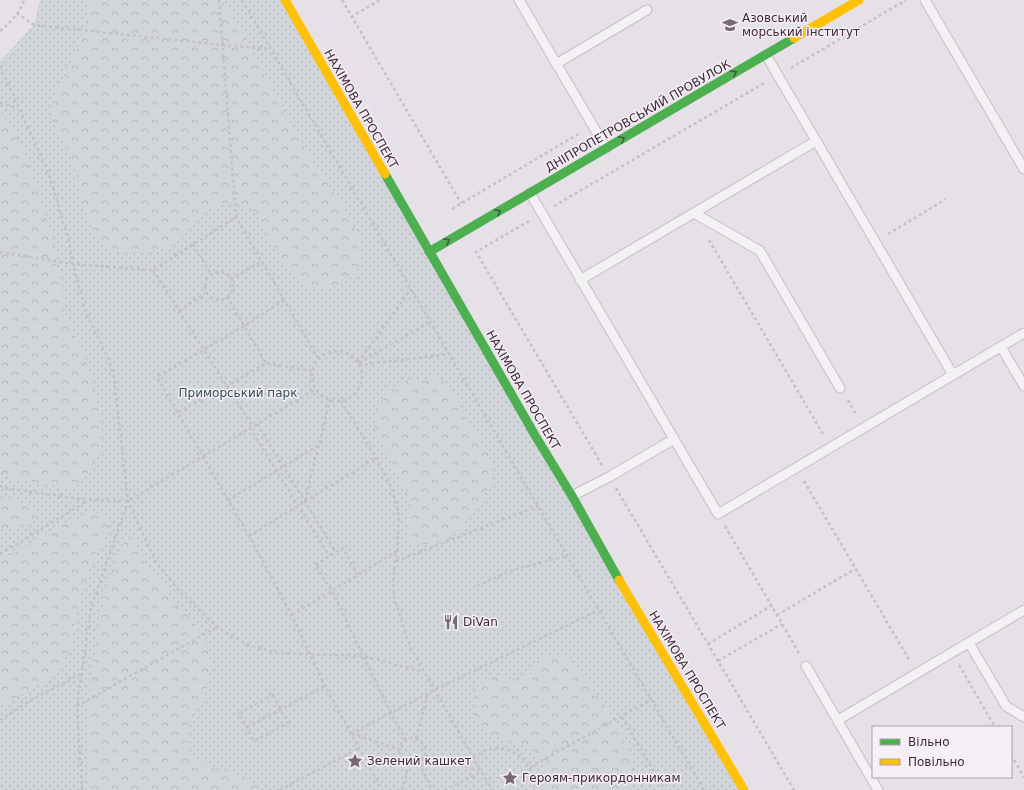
<svg xmlns="http://www.w3.org/2000/svg" width="1024" height="790" font-family="'DejaVu Sans',sans-serif">
  <style>
    .grass { fill: url(#grass-dots) }
    .forest { fill: url(#forest-crowns) }
    .lines { fill: none; stroke-linecap: round; stroke-linejoin: round }
    .lane-casing { stroke: #c4bfc4; stroke-width: 11 }
    .path { stroke: #c5c0c5; stroke-width: 2.5; stroke-dasharray: 3 3; stroke-linecap: butt }
    .lane { stroke: #f3f1f3; stroke-width: 9 }
    .fast { stroke: #4caf50; stroke-width: 9 }
    .slow { stroke: #ffc107; stroke-width: 9 }
    .oneway { stroke: #445742 }
    .labels { text-anchor: middle; stroke-width: 3; stroke-linejoin: round; paint-order: stroke }
    .poi-label { font-size: 12px; fill: #3f283b; stroke: #f6eff5; text-anchor: start }
    .street-label { font-size: 12px; fill: #3f283b; stroke: #f6eff5 }
    .park-label { font-size: 12px; fill: #364e5b; stroke: #f6eff5 }
  </style>
  <defs>
    <pattern id="grass-dots" width="8" height="8" patternUnits="userSpaceOnUse"><rect width="8" height="8" fill="#d2d6db"/><path d="M2 2h.1M6 6h.1" fill="none" stroke="#b5b8bd" stroke-width="1.8" stroke-linecap="round"/></pattern>
    <pattern id="forest-crowns" width="20" height="18" patternUnits="userSpaceOnUse"><rect width="20" height="18" fill="#d2d6db"/><path d="M2 6a3 3 0 1 1 6 0M12 15a3 3 0 1 1 6 0" fill="none" stroke="#b5b8bd"/></pattern>
  </defs>
  <rect width="100%" height="100%" fill="#e6e1e6"/>
  <path class="grass" d="M 40,0 L 284,0 L 745,790 L 0,790 L 0,61 L 34,25 Z"/>
  <path class="forest" d="M 90,0 L 223,0 L 234,18 L 305,149 L 345,209 L 357,234 L 362,253 L 361,264 L 354,275 L 341,284 L 327,288 L 318,289 L 310,287 L 301,281 L 293,274 L 275,250 L 259,218 L 253,211 L 245,206 L 233,203 L 220,203 L 208,209 L 197,218 L 182,238 L 171,244 L 159,249 L 148,251 L 115,251 L 103,245 L 93,230 L 79,199 L 76,168 L 67,148 L 52,121 L 53,101 L 62,78 L 75,54 L 86,21 Z
    M 0,105 L 21,147 L 39,192 L 51,233 L 61,283 L 67,319 L 84,354 L 94,385 L 101,421 L 101,445 L 91,471 L 74,488 L 50,485 L 11,479 L 0,473 Z
    M 434,378 L 446,383 L 455,392 L 462,412 L 486,448 L 490,457 L 493,468 L 493,478 L 490,486 L 481,501 L 469,518 L 459,530 L 449,536 L 430,544 L 418,544 L 411,543 L 408,538 L 407,529 L 411,507 L 408,492 L 393,468 L 386,450 L 374,427 L 375,415 L 377,404 L 392,387 L 411,380 Z
    M 0,498 L 23,503 L 36,510 L 37,518 L 27,523 L 0,530 Z
    M 89,513 L 102,514 L 109,520 L 108,532 L 93,561 L 83,587 L 71,645 L 63,666 L 48,679 L 9,702 L 0,706 L 0,561 C 12,554 24,547 36,540 C 54,530 69,518 89,513 Z
    M 127,539 L 135,540 L 142,554 L 146,566 L 196,625 L 205,644 L 211,660 L 209,683 L 201,702 L 187,726 L 187,746 L 193,756 L 209,767 L 243,776 L 257,784 L 261,790 L 90,790 L 89,731 L 90,683 L 96,640 L 107,585 L 119,551 L 123,544 Z
    M 557,656 L 570,658 L 578,666 L 621,731 L 630,753 L 634,769 L 633,779 L 630,790 L 544,790 L 547,776 L 538,755 L 526,745 L 488,734 L 480,727 L 475,720 L 475,698 L 478,685 L 487,677 L 497,675 L 513,679 L 524,678 L 532,673 L 537,661 L 545,657 Z"/>
  <g class="lines">
    <g class="lane-casing">
      <path id="lane" d="M 519,0 L 606,148
        M 925,0 L 1024,169
        M 766,55 L 953,375
        M 556,64 L 647,10
        M 530,193 L 718,514 L 1024,333
        M 694,213 L 760,251 L 840,388
        M 580,280 L 816,141
        M 1001,347 L 1024,386
        M 572,496 L 609,477 L 674,439
        M 969,643 L 1006,706 L 1024,717
        M 806,666 L 878,790
        M 838,720 L 1024,610"/>
    </g>
    <path class="path" d="M 219,0 L 236,217 L 319,360
      M 242,0 L 704,790
      M 342,0 L 461,203
      M 17,13 L 34,25 L 222,45 L 270,49
      M 351,17 L 380,0
      M 0,31 C 11,22 20,13 24,0
      M 0,66 L 49,174 L 69,242 L 73,264 L 86,312 L 107,356 L 114,377 L 128,501 L 155,561 L 179,591 L 217,627 L 246,644 L 277,653 L 363,656 L 424,672
      M 791,68 L 906,0
      M 0,103 L 18,108
      M 554,206 L 766,82
      M 452,209 L 580,133
      M 529,221 L 476,252 L 602,465
      M 888,234 L 946,199
      M 709,240 L 823,434
      M 193,244 L 211,274
      M 0,252 L 73,264 L 153,270 L 236,217
      M 153,270 L 253,427
      M205 286a14 14 0 1 1 28 0a14 14 0 1 1-28 0Z
      M 231,279 L 262,261
      M 227,297 L 266,363
      M 284,300 L 244,326 L 157,377 L 249,536 L 292,616 L 325,686 L 382,790
      M 179,311 L 207,292
      M312 376a25 25 0 1 1 50 0a25 25 0 1 1-50 0Z
      M 358,363 L 411,289
      M 359,363 L 430,322
      M 359,365 L 449,354
      M 848,400 L 856,415
      M 341,401 L 376,458 L 392,489 L 399,516 L 397,551 L 393,582 L 394,597 L 410,647 L 492,790
      M 178,412 L 227,386 L 266,363 L 313,371
      M 257,424 L 336,552
      M 250,428 L 329,556
      M 804,481 L 910,661
      M 0,486 L 5,488 L 87,500 L 128,501 L 316,389
      M 616,488 L 794,790
      M 228,500 L 319,445
      M 305,501 L 330,400
      M 725,526 L 799,653
      M 249,536 L 376,458
      M 0,554 L 87,501
      M 396,561 L 538,506
      M 358,575 L 343,548 L 315,565 L 332,591 L 391,713 L 406,740
      M 477,586 L 516,569 L 567,556
      M 292,615 L 397,551
      M 777,615 L 855,569
      M 708,644 L 771,606
      M 718,661 L 782,624
      M 959,665 L 995,727
      M 273,695 L 288,723 L 254,741 L 239,713 Z
      M 77,706 L 217,627
      M 622,717 L 665,790
      M 0,720 L 36,697 L 81,674
      M 247,727 L 325,686
      M 351,734 L 434,690 L 599,610
      M 352,734 L 399,749
      M399 751a13 13 0 1 1 26 0a13 13 0 1 1-26 0Z
      M 416,738 L 428,693
      M 425,755 L 481,771
      M 1011,755 L 1024,777
      M 473,757 C 477,755 482,751 487,750 C 508,744 528,756 533,777 C 534,781 534,786 534,790
      M 419,763 L 432,790
      M 530,767 L 651,700
      M 82,790 L 77,706 L 91,608 L 128,501
      M 280,790 L 359,748
      M 402,790 L 409,765
      M 444,790 L 481,772"/>
    <use href="#lane" class="lane"/>
    <path class="fast" d="M 385,174 L 536,437 L 572,496 L 619,580
      M 429,252 L 794,38"/>
    <path class="slow" d="M 285,0 L 385,174
      M 794,38 L 859,0
      M 619,580 L 744,790"/>
  </g>
  <defs><path id="oneway-chevron" d="M-2-3.5L2.5 0L-2 3.5" fill="none" stroke-width="1.6" stroke-linecap="round" stroke-linejoin="round"/></defs>
  <g class="oneway">
    <use href="#oneway-chevron" transform="translate(734 73) rotate(-30)"/>
    <use href="#oneway-chevron" transform="translate(622 139) rotate(-30)"/>
    <use href="#oneway-chevron" transform="translate(498 212) rotate(-30)"/>
    <use href="#oneway-chevron" transform="translate(447 241) rotate(-30)"/>
  </g>
  <defs>
    <g id="university-bare" transform="scale(1.2)"><path d="M0-5L7-2L0 1L-7-2ZM-4 1L0 2.5L4 1V4Q0 6-4 4Z" fill="#796977" stroke="#f6eff5" stroke-width="2.5" paint-order="stroke"/></g>
    <g id="restaurant-bare" transform="scale(1.2)"><path d="M-5-6h1v4h1v-4h1v4h1v-4h1v5L-1.5 .5V6h-2V.5L-5-1ZM5-6V6H3V1.5H1.5Q1.5-4 5-6Z" fill="#796977" stroke="#f6eff5" stroke-width="2.5" paint-order="stroke"/></g>
    <g id="sight-bare" transform="scale(1.2)"><path d="M0-6L1.8-2.2L6-1.7L2.9 1.2L3.7 5.4L0 3.3L-3.7 5.4L-2.9 1.2L-6-1.7L-1.8-2.2Z" fill="#796977" stroke="#f6eff5" stroke-width="2.5" paint-order="stroke"/></g>
  </defs>
  <g fill-rule="evenodd">
    <use href="#university-bare" x="730" y="25"/>
    <use href="#restaurant-bare" x="451" y="622"/>
    <use href="#sight-bare" x="355" y="761"/>
    <use href="#sight-bare" x="510" y="778"/>
  </g>
  <g class="labels">
    <g class="poi-label">
      <text x="742" y="22">Азовський<tspan x="742" dy="14">морський інститут</tspan></text>
      <text x="463" y="626">DiVan</text>
      <text x="367" y="765">Зелений кашкет</text>
      <text x="522" y="782">Героям-прикордонникам</text>
    </g>
    <g class="street-label">
      <text transform="translate(361 109) rotate(60)" y="4">НАХІМОВА ПРОСПЕКТ</text>
      <text transform="translate(638 116) rotate(-30)" y="4">ДНІПРОПЕТРОВСЬКИЙ ПРОВУЛОК</text>
      <text transform="translate(523 390) rotate(60)" y="4">НАХІМОВА ПРОСПЕКТ</text>
      <text transform="translate(687 670) rotate(59)" y="4">НАХІМОВА ПРОСПЕКТ</text>
    </g>
    <g class="park-label">
      <text x="238" y="397">Приморський парк</text>
    </g>
  </g>
  <rect x="872" y="726" width="140" height="52" fill="#f6eff5" stroke="#ad9fab"/>
  <rect x="880" y="739" width="20" height="6" fill="#4caf50" stroke="#ad9fab"/>
  <text x="908" y="746" font-size="12" fill="#3f283b">Вільно</text>
  <rect x="880" y="759" width="20" height="6" fill="#ffc107" stroke="#ad9fab"/>
  <text x="908" y="766" font-size="12" fill="#3f283b">Повільно</text>
</svg>
